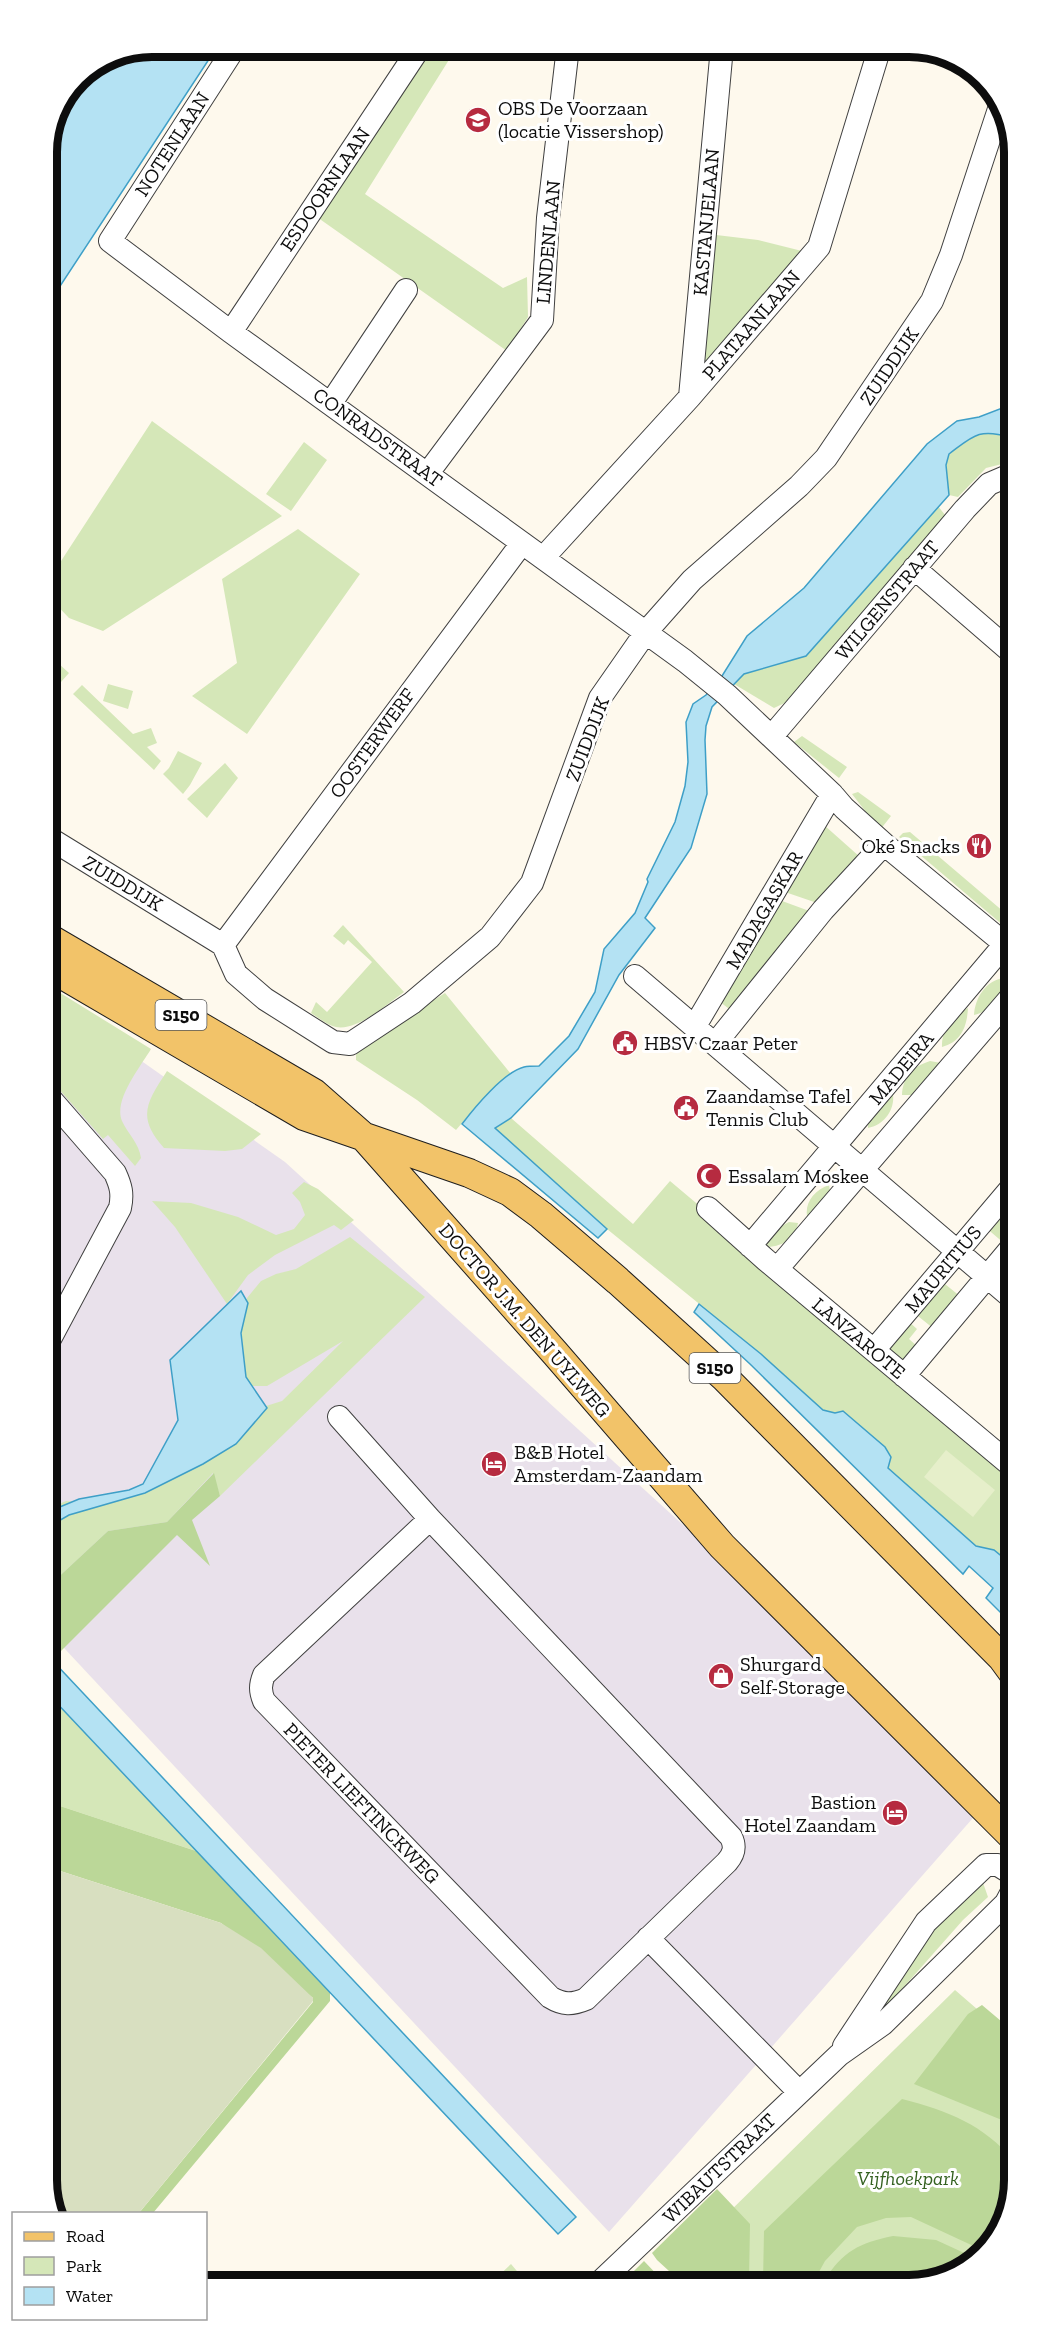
<svg xmlns="http://www.w3.org/2000/svg" width="1061" height="2332" font-family="'Zilla Slab',serif">
  <style>
    .industrial { fill: #e9e1eb }
    .green { fill: #d5e7b8 }
    .forest { fill: #bbd798 }
    .cemetery { fill: #d8dfc0 }
    .pitch { fill: #e6efca }
    .water { fill: #b4e2f3; stroke: #3e9fc7; stroke-width: 1.5 }
    .lines { fill: none; stroke-linecap: round; stroke-linejoin: round }
    .minor-casing { stroke: #404040; stroke-width: 24 }
    .major-casing { stroke: #1e1e1e; stroke-width: 30 }
    .minor { stroke: #fff; stroke-width: 22 }
    .major { stroke: #f2c369; stroke-width: 28 }
    .labels { text-anchor: middle; stroke-width: 6; stroke-linejoin: round; paint-order: stroke }
    .shield { fill: #fff; stroke: #565656; stroke-width: 1.5 }
    .shield-label { font-size: 18px; font-weight: bold; fill: #0d0d0d }
    .poi-label { font-size: 20px; fill: #0d0d0d; stroke: #fff; text-anchor: start }
    .street-label { font-size: 20px; fill: #0d0d0d; stroke: #fff }
    .park-label { font-size: 20px; font-style: italic; fill: #346120; stroke: #fff }
    .rim { fill: none; stroke: #0d0d0d; stroke-width: 8 }
  </style>
  <rect width="100%" height="100%" fill="#fef9ed"/>
  <path class="industrial" d="M 49,996 L 285,1162 L 987,1802 L 609,2232 L 51,1634 Z"/>
  <path class="green" d="M 425,47 L 457,47 L 365,194 L 503,288 L 527,277 L 528,317 L 507,351 L 314,215 Z
    M 708,234 L 758,240 L 806,252 L 708,361 L 703,362 Z
    M 152,421 L 282,516 L 103,631 L 69,618 L 50,598 L 50,578 Z
    M 993,432 L 1010,437 L 1010,462 L 986,468 L 958,497 L 949,495 L 946,465 L 949,454 L 976,434 Z
    M 304,442 L 327,460 L 291,511 L 266,494 Z
    M 938,506 L 945,515 L 793,699 L 774,708 L 734,684 L 744,674 L 806,656 Z
    M 298,529 L 360,574 L 247,734 L 192,696 L 237,663 L 222,579 Z
    M 48,654 L 69,673 L 61,682 L 48,671 Z
    M 108,684 L 133,691 L 128,709 L 103,701 Z
    M 82,685 L 133,734 L 151,728 L 157,743 L 147,747 L 161,761 L 154,770 L 73,694 Z
    M 802,736 L 847,767 L 839,778 L 794,742 Z
    M 178,751 L 202,763 L 190,785 L 183,794 L 163,774 L 169,768 Z
    M 225,763 L 238,778 L 207,818 L 187,799 Z
    M 858,792 L 891,816 L 880,830 L 852,794 Z
    M 824,825 L 860,857 L 820,904 L 785,892 Z
    M 910,832 L 1011,918 L 1011,932 L 899,837 L 903,833 Z
    M 774,898 L 812,912 L 732,1011 L 720,1002 Z
    M 343,925 L 404,992 C 387,1004 358,1031 336,1027 C 327,1025 319,1018 311,1013 L 316,1002 L 327,1012 L 372,962 L 348,940 L 344,945 L 333,936 Z
    M 1004,978 C 1003,995 990,1012 974,1015 C 975,998 986,980 1004,978 Z
    M 49,986 L 151,1049 C 141,1066 113,1100 122,1121 C 128,1134 139,1143 141,1158 L 135,1166 L 108,1135 L 103,1139 L 49,1078 Z
    M 445,993 L 511,1074 L 474,1109 L 456,1130 L 417,1100 L 356,1060 L 356,1055 L 359,1047 Z
    M 968,1008 C 967,1027 961,1042 942,1047 C 941,1031 953,1015 968,1008 Z
    M 930,1061 L 941,1063 L 918,1095 L 902,1095 C 903,1077 912,1067 930,1061 Z
    M 167,1071 L 261,1134 L 242,1149 L 225,1151 L 164,1148 C 136,1117 147,1102 167,1071 Z
    M 893,1094 C 895,1110 884,1125 868,1128 L 868,1122 L 888,1095 Z
    M 511,1118 L 633,1224 L 670,1181 L 1013,1470 L 1013,1561 L 1011,1563 L 994,1550 L 976,1546 L 888,1468 L 835,1413 L 823,1411 L 761,1354 L 607,1229 L 494,1128 Z
    M 304,1182 L 318,1189 L 354,1220 L 341,1230 L 334,1225 L 275,1255 L 248,1275 L 227,1304 L 175,1227 L 152,1201 L 191,1203 L 238,1217 L 276,1235 L 294,1229 L 305,1215 L 300,1202 L 292,1193 Z
    M 829,1185 L 830,1191 L 808,1221 C 803,1204 813,1191 829,1185 Z
    M 1012,1196 L 1012,1236 L 1005,1244 L 985,1227 Z
    M 789,1222 L 798,1223 C 795,1240 781,1247 765,1247 C 768,1236 779,1227 789,1222 Z
    M 350,1237 L 425,1297 L 220,1496 L 213,1473 L 167,1522 L 108,1531 L 51,1584 L 50,1508 L 66,1501 L 102,1504 L 145,1493 L 203,1464 L 236,1444 L 266,1406 L 282,1401 L 343,1341 L 267,1386 L 244,1386 L 246,1377 L 240,1316 L 247,1298 L 261,1281 L 276,1274 L 296,1269 Z
    M 940,1280 L 961,1297 L 934,1329 L 913,1312 Z
    M 907,1320 L 917,1329 L 909,1339 L 918,1347 L 902,1365 L 883,1348 Z
    M 51,1697 L 196,1851 L 51,1803 Z
    M 981,1877 L 988,1897 L 963,1920 L 887,2006 L 883,2003 L 931,1931 Z
    M 955,1990 L 1014,2041 L 1014,2181 L 997,2239 L 943,2280 L 658,2282 Z
    M 511,2264 L 527,2283 L 491,2283 Z"/>
  <path class="forest" d="M 214,1473 L 220,1496 L 192,1520 L 210,1566 L 177,1535 L 52,1660 L 51,1584 L 108,1531 L 167,1522 Z
    M 51,1803 L 196,1851 L 330,1992 L 330,2001 L 153,2213 L 139,2213 L 313,2002 L 313,1998 L 221,1923 L 51,1868 Z
    M 982,2005 L 1014,2032 L 1014,2125 L 914,2084 L 968,2014 Z
    M 902,2099 C 948,2111 983,2124 1014,2161 L 1014,2181 L 997,2239 L 982,2250 L 911,2217 L 886,2218 L 857,2227 L 825,2261 L 814,2281 L 763,2281 L 764,2231 Z
    M 717,2189 L 750,2224 L 749,2281 L 681,2282 L 657,2260 L 652,2253 Z
    M 893,2236 L 936,2240 L 973,2257 L 943,2280 L 824,2281 C 843,2251 859,2243 893,2236 Z
    M 644,2261 L 664,2282 L 623,2282 Z"/>
  <path class="cemetery" d="M 51,1868 L 221,1923 L 261,1948 L 313,1998 L 313,2001 L 139,2213 L 52,2213 Z"/>
  <path class="pitch" d="M 946,1450 L 995,1490 L 973,1517 L 924,1477 Z"/>
  <path class="water" d="M 152,47 L 217,47 L 47,306 L 47,145 L 78,77 L 112,54 Z
    M 1010,405 L 1010,437 C 978,428 973,436 949,454 L 946,465 L 949,495 L 806,656 L 744,674 L 712,707 L 706,726 L 705,740 L 707,794 L 691,848 L 645,918 L 655,928 L 619,975 L 578,1049 L 511,1118 L 495,1128 L 607,1229 L 598,1238 L 462,1124 C 475,1107 504,1072 524,1067 C 528,1066 534,1066 539,1066 L 569,1036 L 595,992 L 604,949 L 635,913 L 648,882 L 647,879 L 675,822 L 685,786 L 688,762 L 686,722 L 693,704 L 706,695 L 722,676 L 747,636 L 804,588 L 927,444 L 957,421 L 979,417 Z
    M 241,1291 L 248,1303 L 241,1333 L 246,1377 L 267,1408 L 236,1444 L 203,1464 L 145,1493 L 69,1515 L 50,1526 L 50,1511 L 79,1499 L 129,1490 L 143,1484 L 178,1420 L 170,1360 Z
    M 699,1304 L 761,1354 L 823,1410 L 835,1413 L 843,1411 L 885,1447 L 891,1457 L 888,1468 L 976,1546 L 994,1550 L 1010,1563 L 1013,1561 L 1013,1625 L 986,1598 L 993,1588 L 969,1566 L 963,1574 L 750,1364 L 694,1312 Z
    M 51,1659 L 576,2217 L 558,2234 L 51,1697 Z"/>
  <g class="lines">
    <g class="minor-casing">
      <path id="minor" d="M 235,47 L 110,241 L 231,332 L 685,661 L 727,695 L 832,794 L 844,808 L 884,844 L 1011,949
        M 231,332 L 420,47
        M 690,397 L 722,47
        M 331,403 L 406,290
        M 428,473 L 542,320 L 548,218 L 568,47
        M 543,558 L 690,397 L 819,247 L 880,47
        M 914,568 L 1010,651
        M 772,736 L 965,509 L 989,484 L 1010,475
        M 49,838 L 223,945 L 236,974 L 265,999 L 333,1042 L 350,1044 L 412,1003 L 490,937 L 532,883 L 600,698 L 646,632 L 692,580 L 799,486 L 826,458 L 932,301 L 951,255 L 1000,106
        M 223,945 L 522,543
        M 635,976 L 1012,1298
        M 695,1026 L 832,794
        M 715,1044 L 823,910 L 884,844
        M 49,1097 L 115,1173 C 121,1186 123,1194 120,1208 L 50,1339
        M 708,1208 L 766,1260 L 1013,1467
        M 750,1246 L 1005,944
        M 777,1269 L 1011,997
        M 874,1350 L 1012,1187
        M 904,1376 L 1012,1247
        M 339,1417 L 430,1519 L 731,1837 C 736,1847 734,1854 727,1862 L 586,1999 C 572,2005 563,2005 550,1997 L 264,1701 C 260,1691 260,1685 264,1675 L 430,1519
        M 648,1938 L 799,2092
        M 844,2046 L 926,1922 L 986,1865 L 998,1865 L 1014,1875
        M 600,2282 L 839,2055 L 883,2024 L 1006,1903 L 1014,1888"/>
    </g>
    <g class="major-casing">
      <path id="major" d="M 49,938 L 314,1093 L 364,1137 L 555,1353 L 722,1546 L 1014,1838
        M 49,967 L 304,1116 L 469,1173 L 510,1192 L 541,1215 L 618,1281 L 725,1378 L 1002,1658 L 1013,1673"/>
    </g>
    <use href="#minor" class="minor"/>
    <use href="#major" class="major"/>
  </g>
  <defs>
    <g id="school-disc" transform="scale(1.35)"><circle r="9.5" fill="#b62b40" stroke="#fff"/><path d="M0-5L7-2L0 1L-7-2ZM-4 1L0 2.5L4 1V4Q0 6-4 4Z" fill="#fff"/></g>
    <g id="restaurant-disc" transform="scale(1.35)"><circle r="9.5" fill="#b62b40" stroke="#fff"/><path d="M-5-6h1v4h1v-4h1v4h1v-4h1v5L-1.5 .5V6h-2V.5L-5-1ZM5-6V6H3V1.5H1.5Q1.5-4 5-6Z" fill="#fff"/></g>
    <g id="civic-disc" transform="scale(1.35)"><circle r="9.5" fill="#b62b40" stroke="#fff"/><path d="M-.6-6.5H3V-4.5H.6V-3L4-1V1h2V6H-6V1h2V-1L-.6-3ZM-1.2 2.5V6h2.4V2.5Z" fill="#fff"/></g>
    <g id="mosque-disc" transform="scale(1.35)"><circle r="9.5" fill="#b62b40" stroke="#fff"/><path d="M3.5-4.9A6 6 0 1 0 3.5 4.9A5 5 0 1 1 3.5-4.9Z" fill="#fff"/></g>
    <g id="hotel-disc" transform="scale(1.35)"><circle r="9.5" fill="#b62b40" stroke="#fff"/><path d="M-6-4.5h1.5V1H6V5H4.5V3h-9V5H-6ZM-4 0a1.8 1.8 0 1 1 3.6 0ZM.5 0V-2.5h3Q6-2.5 6 0Z" fill="#fff"/></g>
    <g id="shop-disc" transform="scale(1.35)"><circle r="9.5" fill="#b62b40" stroke="#fff"/><path d="M-5-2.5h2.3a2.7 3.5 0 0 1 5.4 0H5L5.5 6h-11ZM-1.5-2.5h3a1.5 2.3 0 0 0-3 0Z" fill="#fff"/></g>
  </defs>
  <g fill-rule="evenodd">
    <use href="#school-disc" x="478" y="120"/>
    <use href="#restaurant-disc" x="979" y="846"/>
    <use href="#civic-disc" x="625" y="1043"/>
    <use href="#civic-disc" x="686" y="1108"/>
    <use href="#mosque-disc" x="709" y="1176"/>
    <use href="#hotel-disc" x="494" y="1464"/>
    <use href="#shop-disc" x="721" y="1676"/>
    <use href="#hotel-disc" x="895" y="1813"/>
  </g>
  <g class="labels">
    <g class="shield">
      <rect x="155.5" y="1000" width="51" height="30" rx="4.5"/>
      <rect x="689.5" y="1353" width="51" height="30" rx="4.5"/>
    </g>
    <g class="shield-label">
      <text x="181" y="1021">S150</text>
      <text x="715" y="1374">S150</text>
    </g>
    <g class="poi-label">
      <text x="498" y="115">OBS De Voorzaan<tspan x="498" dy="23">(locatie Vissershop)</tspan></text>
      <text x="960" y="853" text-anchor="end">Oké Snacks</text>
      <text x="644" y="1050">HBSV Czaar Peter</text>
      <text x="706" y="1103">Zaandamse Tafel<tspan x="706" dy="23">Tennis Club</tspan></text>
      <text x="728" y="1183">Essalam Moskee</text>
      <text x="514" y="1459">B&amp;B Hotel<tspan x="514" dy="23">Amsterdam-Zaandam</tspan></text>
      <text x="740" y="1671">Shurgard<tspan x="740" dy="23">Self-Storage</tspan></text>
      <text x="876" y="1809" text-anchor="end">Bastion<tspan x="876" dy="23">Hotel Zaandam</tspan></text>
    </g>
    <g class="street-label">
      <text transform="translate(172 144) rotate(-57)" y="7">NOTENLAAN</text>
      <text transform="translate(325 189) rotate(-56)" y="7">ESDOORNLAAN</text>
      <text transform="translate(706 222) rotate(-85)" y="7">KASTANJELAAN</text>
      <text transform="translate(548 242) rotate(-85)" y="7">LINDENLAAN</text>
      <text transform="translate(751 325) rotate(-49)" y="7">PLATAANLAAN</text>
      <text transform="translate(889 366) rotate(-56)" y="7">ZUIDDIJK</text>
      <text transform="translate(378 437) rotate(36)" y="7">CONRADSTRAAT</text>
      <text transform="translate(887 600) rotate(-50)" y="7">WILGENSTRAAT</text>
      <text transform="translate(587 739) rotate(-69)" y="7">ZUIDDIJK</text>
      <text transform="translate(372 743) rotate(-54)" y="7">OOSTERWERF</text>
      <text transform="translate(123 883) rotate(31)" y="7">ZUIDDIJK</text>
      <text transform="translate(764 910) rotate(-60)" y="7">MADAGASKAR</text>
      <text transform="translate(901 1068) rotate(-50)" y="7">MADEIRA</text>
      <text transform="translate(943 1269) rotate(-50)" y="7">MAURITIUS</text>
      <text transform="translate(525 1320) rotate(49)" y="7">DOCTOR J.M. DEN UYLWEG</text>
      <text transform="translate(859 1338) rotate(40)" y="7">LANZAROTE</text>
      <text transform="translate(362 1803) rotate(46)" y="7">PIETER LIEFTINCKWEG</text>
      <text transform="translate(719 2168) rotate(-44)" y="7">WIBAUTSTRAAT</text>
    </g>
    <g class="park-label">
      <text x="908" y="2185">Vijfhoekpark</text>
    </g>
  </g>
  <path d="M0 0H1061V2332H0ZM152 57H909A95 95 0 0 1 1004 152V2180A95 95 0 0 1 909 2275H152A95 95 0 0 1 57 2180V152A95 95 0 0 1 152 57Z" fill="#fff" fill-rule="evenodd"/>
  <path class="rim" d="M152 57H909A95 95 0 0 1 1004 152V2180A95 95 0 0 1 909 2275H152A95 95 0 0 1 57 2180V152A95 95 0 0 1 152 57Z"/>
  <rect x="12" y="2212" width="195" height="108" fill="#ffffff" stroke="#9e9e9e" stroke-width="1.5"/>
  <rect x="24" y="2232" width="30" height="9" fill="#f2c369" stroke="#9e9e9e" stroke-width="1.5"/>
  <text x="66" y="2242" font-size="18" fill="#0d0d0d">Road</text>
  <rect x="24" y="2257" width="30" height="18" fill="#d5e7b8" stroke="#9e9e9e" stroke-width="1.5"/>
  <text x="66" y="2272" font-size="18" fill="#0d0d0d">Park</text>
  <rect x="24" y="2287" width="30" height="18" fill="#b4e2f3" stroke="#9e9e9e" stroke-width="1.5"/>
  <text x="66" y="2302" font-size="18" fill="#0d0d0d">Water</text>
</svg>
